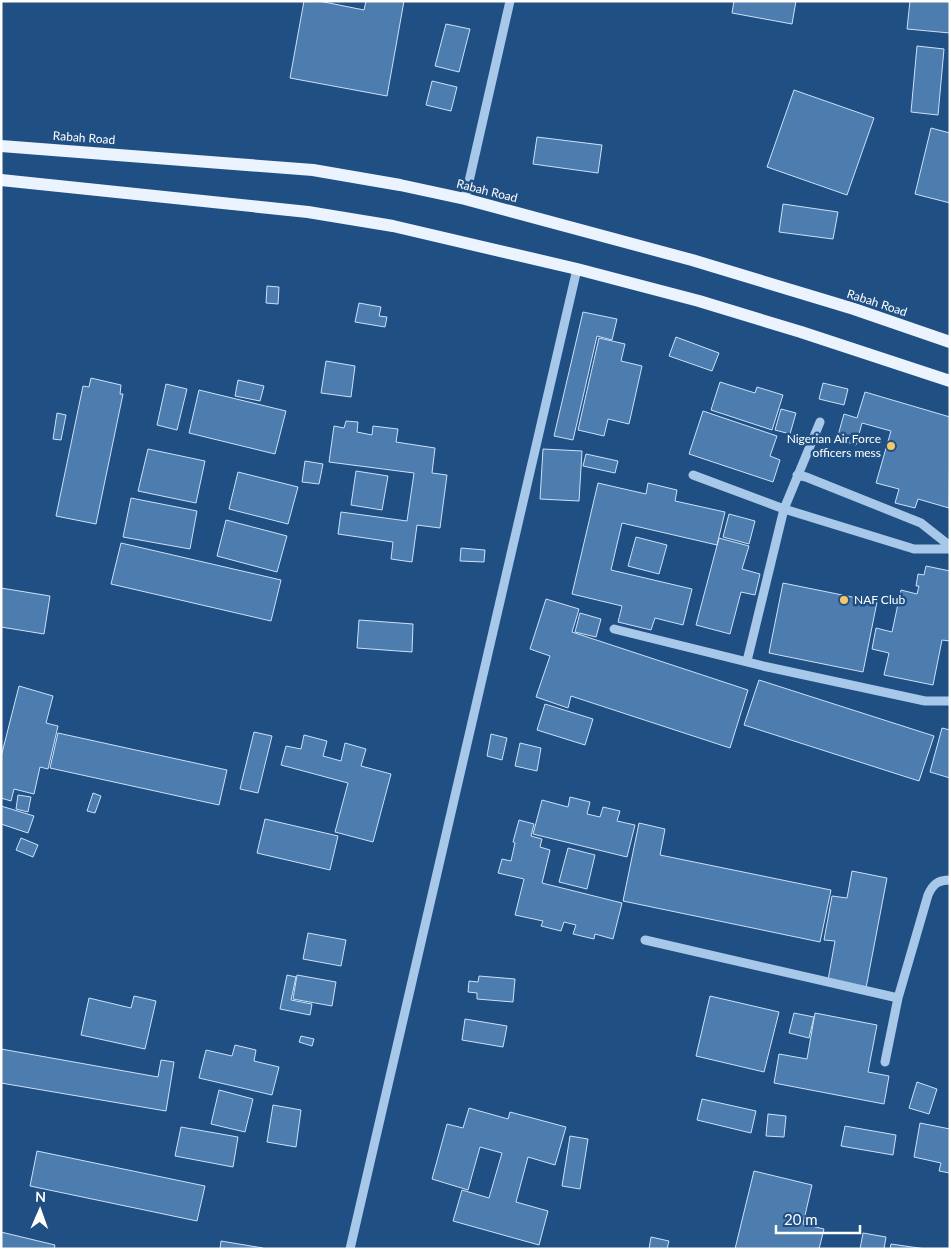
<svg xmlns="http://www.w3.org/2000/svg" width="951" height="1250" font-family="Lato,sans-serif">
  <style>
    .building { fill: #4d7cae; stroke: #cce1f7 }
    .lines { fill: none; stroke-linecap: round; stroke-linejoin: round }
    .minor { stroke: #a8c8e9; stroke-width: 9 }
    .major { stroke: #ebf3fe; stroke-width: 12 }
    .poi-dot { fill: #f6c768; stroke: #205083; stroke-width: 2 }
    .labels { text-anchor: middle; stroke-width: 5; stroke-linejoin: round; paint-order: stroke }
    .street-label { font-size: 12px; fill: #fff; stroke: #205083 }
    .poi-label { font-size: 12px; fill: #fff; stroke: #205083; text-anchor: end }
  </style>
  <rect width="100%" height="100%" fill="#205083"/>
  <path class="building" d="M 304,1 L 319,1 L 364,10 L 366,1 L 404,1 L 387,96 L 290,78 Z
    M 734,1 L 796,1 L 792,24 L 732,13 Z
    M 910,1 L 950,1 L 950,33 L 907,29 Z
    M 446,24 L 470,29 L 459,72 L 435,66 Z
    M 917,46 L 944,49 L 938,115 L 911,112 Z
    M 432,81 L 457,87 L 451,111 L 426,105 Z
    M 794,90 L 874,118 L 847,195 L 767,167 Z
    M 931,128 L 950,133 L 950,203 L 915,194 Z
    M 537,137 L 602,145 L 598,173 L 533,164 Z
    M 783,204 L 838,212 L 833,239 L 779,232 Z
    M 267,286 L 279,287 L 278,304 L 266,303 Z
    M 359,303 L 381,307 L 379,316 L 387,317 L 385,327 L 355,322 Z
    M 583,312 L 617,319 L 612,340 L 597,336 L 573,440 L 554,436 Z
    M 676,337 L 719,353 L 712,371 L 669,356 Z
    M 599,338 L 625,344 L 621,361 L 642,366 L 629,424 L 608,419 L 604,436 L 578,430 Z
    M 326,361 L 355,366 L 351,397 L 321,393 Z
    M 91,378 L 121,385 L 120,394 L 123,394 L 96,524 L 56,516 L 83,386 L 89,387 Z
    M 238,380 L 264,386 L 260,401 L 235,396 Z
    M 720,382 L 755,393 L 757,387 L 783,395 L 772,430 L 711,410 Z
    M 823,383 L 848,389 L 844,405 L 819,399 Z
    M 166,384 L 187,389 L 177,430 L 157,425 Z
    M 199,390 L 286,411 L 275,454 L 189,433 Z
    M 865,392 L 950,417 L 949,508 L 918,499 L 915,508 L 895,503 L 899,489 L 876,483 L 891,431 L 862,423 L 856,445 L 837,439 L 844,414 L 857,418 Z
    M 781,409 L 796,413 L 790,434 L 775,430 Z
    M 703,411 L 777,436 L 770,456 L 780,460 L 773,482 L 689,454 Z
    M 57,413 L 66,415 L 61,440 L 53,439 Z
    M 346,421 L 358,422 L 357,432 L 372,435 L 373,426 L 398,429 L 396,442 L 435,448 L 432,473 L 447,475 L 440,528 L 417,525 L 412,562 L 391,559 L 393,542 L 338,534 L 341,512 L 407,521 L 414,473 L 329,462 L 334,426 L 344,428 Z
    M 148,449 L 205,461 L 196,503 L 138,491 Z
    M 543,449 L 582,451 L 579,501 L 540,499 Z
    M 586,454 L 618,461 L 615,473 L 583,466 Z
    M 305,461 L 323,464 L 319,484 L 302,482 Z
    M 356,471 L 388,476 L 382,510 L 351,505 Z
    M 238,472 L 298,487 L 288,524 L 229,509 Z
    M 598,483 L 646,494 L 648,483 L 677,490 L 675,501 L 725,512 L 717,545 L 622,523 L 611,570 L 692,589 L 683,625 L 655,618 L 651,630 L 618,622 L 622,606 L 572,594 Z
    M 131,498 L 197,511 L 190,549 L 123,537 Z
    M 729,514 L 755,521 L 749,544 L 723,537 Z
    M 226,520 L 287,536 L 277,572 L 217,556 Z
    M 636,537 L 667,545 L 659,574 L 628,566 Z
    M 719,538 L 749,546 L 742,569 L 760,574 L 755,595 L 741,592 L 730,634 L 696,625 Z
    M 121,543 L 281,580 L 271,621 L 111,584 Z
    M 461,548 L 485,550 L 484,562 L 460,561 Z
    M 926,566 L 950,571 L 950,641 L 942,640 L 933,685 L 884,675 L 889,653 L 872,649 L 876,628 L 892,632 L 901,590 L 917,594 L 919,586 L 916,586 L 918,574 L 924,575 Z
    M 783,583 L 877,602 L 863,672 L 769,653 Z
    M 1,588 L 50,596 L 44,634 L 1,627 Z
    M 546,599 L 579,609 L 572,632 L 748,690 L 730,748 L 571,696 L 568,708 L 536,697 L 550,656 L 530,649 Z
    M 580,613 L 601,619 L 596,637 L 575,632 Z
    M 359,620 L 413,624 L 412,652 L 357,648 Z
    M 759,680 L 934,736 L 919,781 L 744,725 Z
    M 19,686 L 53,696 L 46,723 L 58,726 L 48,769 L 40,767 L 34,794 L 14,789 L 11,801 L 1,798 L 1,757 Z
    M 545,704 L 593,719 L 585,745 L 537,730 Z
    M 942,728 L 950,730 L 950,778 L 930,772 Z
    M 254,732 L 272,736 L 258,793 L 240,789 Z
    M 58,733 L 227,770 L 219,805 L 50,768 Z
    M 491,734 L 507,738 L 502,760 L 487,756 Z
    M 304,735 L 327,741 L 323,756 L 341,761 L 345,743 L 366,749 L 361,766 L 391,774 L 373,842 L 335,832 L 348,783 L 281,765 L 286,746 L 301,749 Z
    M 520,743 L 541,748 L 537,771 L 515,766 Z
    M 93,793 L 101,796 L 95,813 L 87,811 Z
    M 18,795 L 31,797 L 28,812 L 16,809 Z
    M 570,797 L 590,802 L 587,814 L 600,817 L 603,807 L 620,811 L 617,821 L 635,825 L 627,857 L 533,834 L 542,800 L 568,807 Z
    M 1,806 L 34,816 L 28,833 L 1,824 Z
    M 265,819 L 338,836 L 330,870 L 257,853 Z
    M 519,820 L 534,824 L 531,836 L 542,839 L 540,847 L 550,850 L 542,883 L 622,903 L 613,939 L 595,934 L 594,939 L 573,934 L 576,925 L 564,922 L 561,931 L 541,926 L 543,921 L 515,915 L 524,879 L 498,873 L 502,859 L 511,861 L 515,843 L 513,842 Z
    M 639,823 L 665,829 L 660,855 L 831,890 L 820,942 L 623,901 Z
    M 21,838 L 38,845 L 33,857 L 16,850 Z
    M 568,848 L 595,855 L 587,889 L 559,882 Z
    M 852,871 L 887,878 L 866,988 L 828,980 L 835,941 L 824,940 L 832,896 L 847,898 Z
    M 308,933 L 346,940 L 341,966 L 303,959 Z
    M 287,975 L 296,977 L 291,1000 L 312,1004 L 310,1015 L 280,1009 Z
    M 297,975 L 336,982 L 332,1006 L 293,999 Z
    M 479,976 L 515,979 L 513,1002 L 477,999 L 477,993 L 468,992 L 469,981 L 478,982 Z
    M 134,996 L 156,1001 L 145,1049 L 81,1035 L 89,998 L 131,1008 Z
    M 710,996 L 779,1012 L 764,1072 L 696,1056 Z
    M 794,1013 L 814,1017 L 809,1038 L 789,1033 Z
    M 815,1013 L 877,1025 L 868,1072 L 889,1076 L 884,1104 L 774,1083 L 779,1054 L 807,1059 Z
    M 465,1019 L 507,1026 L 503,1047 L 462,1040 Z
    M 301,1036 L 314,1039 L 312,1046 L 299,1042 Z
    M 235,1045 L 256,1050 L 254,1061 L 279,1067 L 272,1095 L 199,1078 L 206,1050 L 232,1056 Z
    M 1,1049 L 158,1077 L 161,1060 L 174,1062 L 166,1111 L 1,1083 Z
    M 917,1082 L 937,1089 L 929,1114 L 909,1108 Z
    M 219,1090 L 253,1099 L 245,1132 L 211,1124 Z
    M 702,1099 L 756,1111 L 751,1133 L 697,1120 Z
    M 273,1105 L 301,1110 L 296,1147 L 267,1142 Z
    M 469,1108 L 508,1119 L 510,1112 L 566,1127 L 555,1165 L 528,1157 L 516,1202 L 548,1211 L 539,1245 L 453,1221 L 462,1190 L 489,1198 L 502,1153 L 480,1147 L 468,1190 L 432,1179 L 447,1124 L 463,1128 Z
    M 768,1114 L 786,1116 L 784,1137 L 766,1136 Z
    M 920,1123 L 950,1129 L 950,1173 L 939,1171 L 941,1163 L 914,1157 Z
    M 845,1126 L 896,1135 L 893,1155 L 841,1146 Z
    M 181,1127 L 238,1137 L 233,1167 L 175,1156 Z
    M 570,1136 L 588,1139 L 580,1189 L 562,1186 Z
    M 37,1151 L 205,1186 L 197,1221 L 30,1186 Z
    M 754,1171 L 812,1185 L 803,1224 L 824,1229 L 819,1249 L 735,1249 Z
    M 1,1232 L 55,1245 L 54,1249 L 1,1249 Z
    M 863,1233 L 886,1237 L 884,1249 L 860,1249 Z
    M 651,1237 L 669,1241 L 667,1249 L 649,1249 Z
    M 221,1241 L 263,1248 L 263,1249 L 220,1249 Z
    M 891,1244 L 926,1249 L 890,1249 Z"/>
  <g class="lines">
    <path class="minor" d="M 465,199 L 510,1
      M 693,475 L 784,509 L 914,549 L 950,549
      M 797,475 L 806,477 L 921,523 L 950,546
      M 614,629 L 763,666 L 925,701 L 950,701
      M 747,661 L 784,509 L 820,422
      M 645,940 L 898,998
      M 885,1062 L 898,998 L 928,895 C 933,884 938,880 950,880
      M 350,1249 L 577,269"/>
    <path class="major" d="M 1,146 L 313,170 L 400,185 L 465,199 L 692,260 L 854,309 L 950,342
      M 1,180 L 308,212 L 393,226 L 577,269 L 699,301 L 801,332 L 950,381"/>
  </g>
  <g class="poi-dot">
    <circle cx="891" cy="446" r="5"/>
    <circle cx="844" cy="600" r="5"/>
  </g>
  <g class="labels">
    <g class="street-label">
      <text transform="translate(84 138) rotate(4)" y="4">Rabah Road</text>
      <text transform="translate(487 191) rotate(14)" y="4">Rabah Road</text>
      <text transform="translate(877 303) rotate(18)" y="4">Rabah Road</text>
    </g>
    <g class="poi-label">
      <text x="881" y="443">Nigerian Air Force<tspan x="881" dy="14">officers mess</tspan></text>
      <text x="854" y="604" text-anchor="start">NAF Club</text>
    </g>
  </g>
  <rect width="951" height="1250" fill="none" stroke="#ffffff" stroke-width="5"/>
  <g transform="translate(40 1210) rotate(2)" stroke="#205083" stroke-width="4" paint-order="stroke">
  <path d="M0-4L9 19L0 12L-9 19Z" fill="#ffffff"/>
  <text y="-8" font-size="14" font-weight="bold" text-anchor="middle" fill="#ffffff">N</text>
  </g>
  <path d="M776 1225v8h84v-8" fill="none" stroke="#ffffff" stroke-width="2.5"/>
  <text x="784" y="1225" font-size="15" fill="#ffffff" stroke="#205083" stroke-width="4" paint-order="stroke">20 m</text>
</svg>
